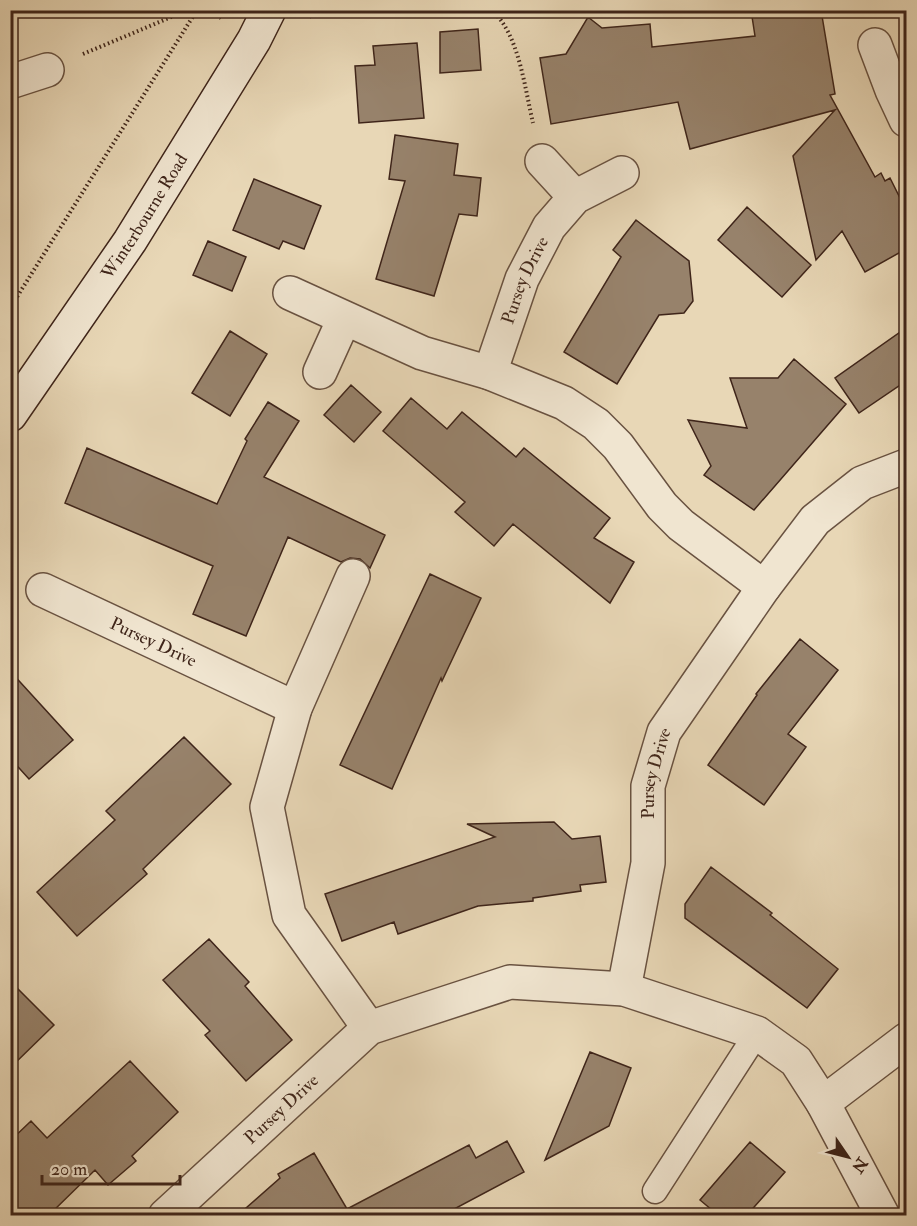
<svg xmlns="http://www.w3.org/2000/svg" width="917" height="1226" font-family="'IM FELL Double Pica',serif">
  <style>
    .building { fill: #97826b; stroke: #3f251a; stroke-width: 1.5 }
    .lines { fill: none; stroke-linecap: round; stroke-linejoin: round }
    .service-casing { stroke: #695241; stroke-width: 27 }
    .minor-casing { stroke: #695241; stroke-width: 36 }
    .secondary-casing { stroke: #3f251a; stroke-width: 36 }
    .path { stroke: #3f251a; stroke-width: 4; stroke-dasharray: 1.5 3; stroke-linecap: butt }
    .service { stroke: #f0e5d0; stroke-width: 24 }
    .minor { stroke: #f0e5d0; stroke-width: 33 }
    .secondary { stroke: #f0e5d0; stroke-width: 33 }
    .labels { text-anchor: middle; stroke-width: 4.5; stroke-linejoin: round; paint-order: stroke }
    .street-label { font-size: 18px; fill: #3f251a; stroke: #f0e5d0 }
  </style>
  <rect width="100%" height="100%" fill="#e8d7b6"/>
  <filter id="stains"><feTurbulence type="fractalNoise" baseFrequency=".00333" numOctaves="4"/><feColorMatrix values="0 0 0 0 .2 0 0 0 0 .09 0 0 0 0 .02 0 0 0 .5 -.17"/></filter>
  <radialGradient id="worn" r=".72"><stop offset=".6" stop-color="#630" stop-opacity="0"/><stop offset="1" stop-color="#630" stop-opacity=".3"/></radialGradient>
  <path class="building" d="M 751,10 L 821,10 L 835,94 L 830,95 L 875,177 L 881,173 L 885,181 L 890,178 L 906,210 L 906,249 L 865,272 L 842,231 L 816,260 L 793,156 L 835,110 L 690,149 L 678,102 L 551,124 L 540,58 L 566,54 L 588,17 L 602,28 L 650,24 L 652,47 L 755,36 Z
    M 478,29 L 481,70 L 440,73 L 440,32 Z
    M 417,43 L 424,118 L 359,123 L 355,66 L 375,65 L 373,46 Z
    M 395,135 L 458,144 L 454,175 L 481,178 L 477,216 L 459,214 L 434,296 L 376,279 L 405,181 L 389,179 Z
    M 254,179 L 321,206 L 304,249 L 283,241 L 279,249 L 233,230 Z
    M 747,207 L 811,265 L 782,297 L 718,240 Z
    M 636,220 L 689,261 L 693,301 L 684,313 L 659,315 L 617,384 L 564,352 L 621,257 L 613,250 Z
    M 208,241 L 246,257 L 232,291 L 193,275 Z
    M 906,328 L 906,381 L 859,413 L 835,378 Z
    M 230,331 L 267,354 L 230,416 L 192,393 Z
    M 794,359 L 846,404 L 754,510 L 704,475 L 711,466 L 688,420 L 747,428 L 730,378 L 778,378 Z
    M 351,385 L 381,412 L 354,442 L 324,415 Z
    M 411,398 L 447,429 L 462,412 L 516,457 L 524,448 L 610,518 L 594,538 L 634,562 L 610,603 L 513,524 L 494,546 L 455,512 L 465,502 L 383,431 Z
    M 268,402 L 299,421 L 264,477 L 385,535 L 370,568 L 360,559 L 350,558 L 341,562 L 288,537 L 246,636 L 193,614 L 213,566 L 65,503 L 87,448 L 217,504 L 247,441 L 245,439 Z
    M 430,574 L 481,598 L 442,681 L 441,678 L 392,789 L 340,765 Z
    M 800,639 L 838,670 L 788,734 L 806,747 L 764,805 L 708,765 L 757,695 L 756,694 Z
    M 10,671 L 73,740 L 29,779 L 10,758 Z
    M 184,737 L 231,784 L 143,869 L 147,874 L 77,936 L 37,892 L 115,820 L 106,811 Z
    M 554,822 L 572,839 L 600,836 L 606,882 L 580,885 L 581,891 L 533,898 L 533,901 L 478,906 L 398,934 L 394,922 L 342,941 L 325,894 L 495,837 L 467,824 Z
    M 711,867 L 772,913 L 770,915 L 838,969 L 807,1008 L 685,918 L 685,904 Z
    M 209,939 L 249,982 L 245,986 L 292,1040 L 246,1081 L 205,1035 L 210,1031 L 163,980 Z
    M 10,981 L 54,1025 L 10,1068 Z
    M 590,1052 L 631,1068 L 609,1126 L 545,1160 Z
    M 130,1061 L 178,1112 L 132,1156 L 136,1161 L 108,1185 L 95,1170 L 49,1215 L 10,1215 L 10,1141 L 31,1121 L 47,1138 Z
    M 507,1141 L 524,1172 L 443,1215 L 238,1215 L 280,1178 L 278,1174 L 314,1153 L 347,1209 L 469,1145 L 476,1158 Z
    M 750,1142 L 785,1172 L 747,1215 L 718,1215 L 700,1200 Z"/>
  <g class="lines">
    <g class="service-casing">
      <path id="service" d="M 655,1191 L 757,1033"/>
    </g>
    <g class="minor-casing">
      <g id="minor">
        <path d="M 875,45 L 892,90 L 906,120"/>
        <path d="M 10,82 L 47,70"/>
        <path d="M 542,161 L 575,197"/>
        <path d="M 290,293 L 422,353 L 490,373 L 564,403 L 596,424 L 618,446 L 662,506 L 681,525 L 764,587"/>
        <path d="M 320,372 L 344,319"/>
        <path id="s1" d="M 490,373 L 522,279 L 549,227 L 575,197 L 622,173"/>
        <path d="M 353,576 L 295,708 L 267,807 L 289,915 L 369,1028"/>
        <path id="s2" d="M 43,590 L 295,708"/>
        <path id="s3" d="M 624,989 L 648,863 L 648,786 L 664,732 L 764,587 L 815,520 L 862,483 L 906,466"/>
        <path d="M 823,1103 L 906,1040"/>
        <path id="s4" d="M 165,1216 L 369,1028 L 510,982 L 624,989 L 757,1033 L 796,1061 L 823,1103 L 883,1216"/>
      </g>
    </g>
    <g class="secondary-casing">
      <g id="secondary">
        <path id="s5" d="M 10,415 L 130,241 L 254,40 L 269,10"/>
      </g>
    </g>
    <path class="path" d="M 209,10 L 221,18
      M 491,10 C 519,32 525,90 533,123
      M 309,17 L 318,10
      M 83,54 L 188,10
      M 10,308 L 197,10"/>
    <use href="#service" class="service"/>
    <use href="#minor" class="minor"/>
    <use href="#secondary" class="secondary"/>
  </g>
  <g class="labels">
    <g class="street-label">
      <text dy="6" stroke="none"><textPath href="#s5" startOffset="240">Winterbourne Road</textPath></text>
      <text dy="6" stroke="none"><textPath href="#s1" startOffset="99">Pursey Drive</textPath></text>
      <text dy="6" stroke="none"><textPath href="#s2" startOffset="122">Pursey Drive</textPath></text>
      <text dy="6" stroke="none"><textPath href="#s3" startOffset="219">Pursey Drive</textPath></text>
      <text dy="6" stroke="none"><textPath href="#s4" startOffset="158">Pursey Drive</textPath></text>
    </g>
  </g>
  <rect width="917" height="1226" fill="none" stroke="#e8d7b6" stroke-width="36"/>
  <rect x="12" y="12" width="893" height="1202" fill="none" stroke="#3f251a" stroke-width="3"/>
  <rect x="18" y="18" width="881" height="1190" fill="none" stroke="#3f251a" stroke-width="1.5"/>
  <g transform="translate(848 1157) rotate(125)" stroke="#f0e5d0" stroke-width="4.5" paint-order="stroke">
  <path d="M0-4.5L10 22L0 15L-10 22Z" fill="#3f251a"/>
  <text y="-9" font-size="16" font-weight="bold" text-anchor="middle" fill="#3f251a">N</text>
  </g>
  <path d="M42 1175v9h138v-9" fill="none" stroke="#3f251a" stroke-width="3"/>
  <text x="51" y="1175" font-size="18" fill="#3f251a" stroke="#f0e5d0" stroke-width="4.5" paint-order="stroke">20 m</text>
  <rect width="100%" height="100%" filter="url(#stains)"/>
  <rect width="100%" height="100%" fill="url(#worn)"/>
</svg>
